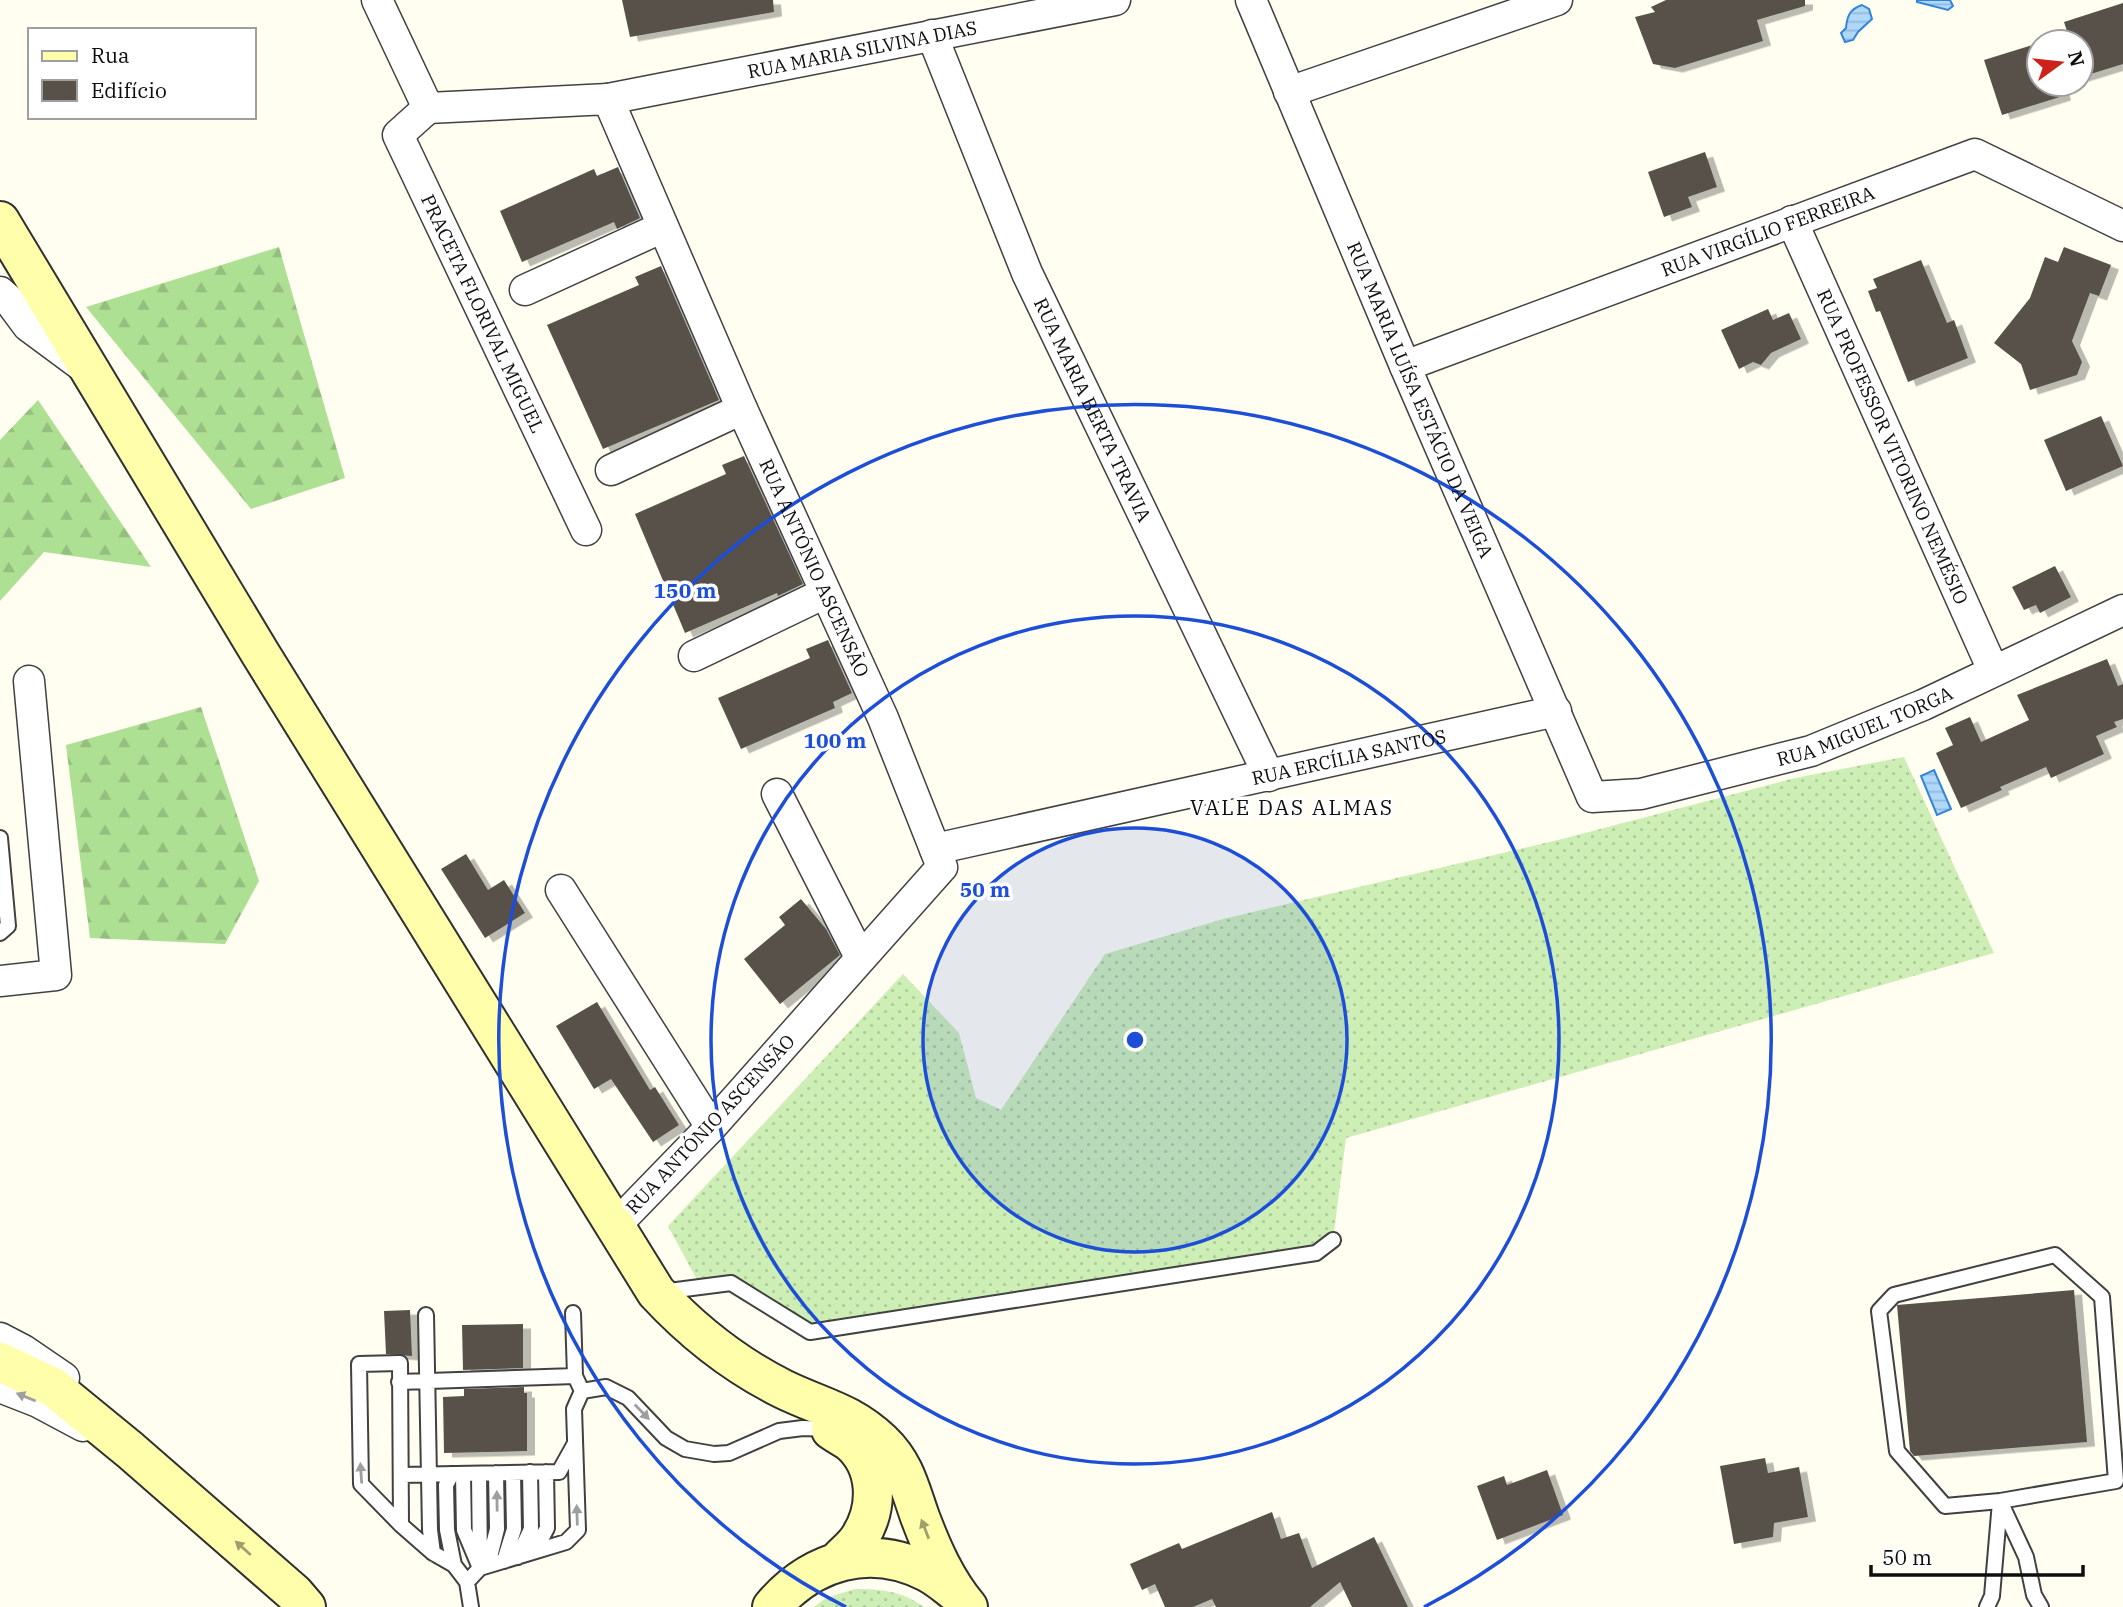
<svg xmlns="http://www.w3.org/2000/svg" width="2123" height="1607" font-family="'IBM Plex Serif',serif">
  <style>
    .grass { fill: url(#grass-dots) }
    .forest { fill: url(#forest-firs) }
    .water { fill: url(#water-rules); stroke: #3085d9; stroke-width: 2 }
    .building { fill: #58514a; filter: url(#shadow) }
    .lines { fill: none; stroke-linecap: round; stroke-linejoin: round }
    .lane-casing { stroke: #414141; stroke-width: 18 }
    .street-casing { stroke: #414141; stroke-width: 33 }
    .secondary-casing { stroke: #303030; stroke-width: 42 }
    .lane { stroke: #fff; stroke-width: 14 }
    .street { stroke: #fff; stroke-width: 30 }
    .secondary { stroke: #fffeab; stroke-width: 38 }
    .oneway { fill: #9f9f9f }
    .oneway2 { fill: #9f9e6c }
    .ring { fill: none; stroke: #1d4ed8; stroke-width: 3.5 }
    .labels { text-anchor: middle; stroke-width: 7; stroke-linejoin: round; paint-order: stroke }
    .street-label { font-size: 19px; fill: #0e0e0e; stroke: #fff }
    .neighbourhood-label { font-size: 21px; letter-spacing: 2px; fill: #0e0e0e; stroke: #fff }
    .centre { fill: #1d4ed8; stroke: #fff; stroke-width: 3.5 }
    .ring-label { font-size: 21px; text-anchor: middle; font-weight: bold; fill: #1d4ed8; stroke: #fff; stroke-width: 7; stroke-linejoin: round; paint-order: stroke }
  </style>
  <defs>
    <pattern id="grass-dots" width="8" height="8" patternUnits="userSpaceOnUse" patternTransform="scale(1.75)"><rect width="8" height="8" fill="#cdeeb5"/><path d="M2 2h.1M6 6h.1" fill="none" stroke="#afcb9a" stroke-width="1.8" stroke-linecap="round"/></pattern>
    <pattern id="forest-firs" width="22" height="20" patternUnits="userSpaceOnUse" patternTransform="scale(1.75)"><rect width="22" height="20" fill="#aee093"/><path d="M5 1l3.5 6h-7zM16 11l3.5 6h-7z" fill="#94bf7e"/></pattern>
    <pattern id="water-rules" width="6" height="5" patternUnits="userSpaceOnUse" patternTransform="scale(1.75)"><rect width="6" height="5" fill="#afd8fc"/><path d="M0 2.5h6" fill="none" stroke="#95b8d7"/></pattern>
    <filter id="shadow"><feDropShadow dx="8" dy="4.5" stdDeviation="0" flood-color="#0004"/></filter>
  </defs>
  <rect width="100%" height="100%" fill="#fffef0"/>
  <path class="grass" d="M 1904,757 L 1994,953 L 1346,1138 L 1333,1240 L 1316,1253 L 810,1332 L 732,1283 L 701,1287 L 668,1226 L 903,974 L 959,1033 L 976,1098 L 1001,1110 L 1105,954 L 1223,919 L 1562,839 L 1795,778 Z
    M 855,1589 C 880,1589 903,1591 924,1607 L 814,1607 L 826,1598 Z"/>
  <path class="forest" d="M 279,247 L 345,478 L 251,509 L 86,307 Z
    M 38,400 L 151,567 L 44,552 L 0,601 L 0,440 Z
    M 201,707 L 259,881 L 225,944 L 90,938 L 66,745 Z"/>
  <path class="water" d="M 1917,0 L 1950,0 L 1953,6 L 1948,10 L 1917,2 Z
    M 1862,5 L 1869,9 L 1872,19 L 1858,32 L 1853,40 L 1845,42 L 1841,33 L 1846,28 C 1847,16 1850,9 1862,5 Z
    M 1934,770 L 1951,809 L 1937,815 L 1921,776 Z"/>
  <path class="building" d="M 622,0 L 773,0 L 774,12 L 630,37 Z
    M 1666,0 L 1805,0 L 1805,6 L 1757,20 L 1763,41 L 1675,68 L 1653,64 L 1635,17 L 1655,12 L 1651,7 Z
    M 2123,3 L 2123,64 L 2081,77 L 2081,42 L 2041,42 L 2068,34 L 2064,22 Z
    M 2039,43 L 2039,84 L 2060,84 L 2063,96 L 2002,115 L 1984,60 Z
    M 1705,152 L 1717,187 L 1688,197 L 1692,207 L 1664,217 L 1648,172 Z
    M 618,167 L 640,218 L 617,229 L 614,222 L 522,262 L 500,211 L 594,169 L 597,176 Z
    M 2064,247 L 2111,265 L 2099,296 L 2090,293 L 2072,341 L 2082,362 L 2077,375 L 2030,390 L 2021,364 L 1994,343 L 2030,298 L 2045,257 L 2058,262 Z
    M 1921,260 L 1947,323 L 1954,320 L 1968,358 L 1908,382 L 1880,311 L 1876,312 L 1868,291 L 1877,288 L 1873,279 Z
    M 661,266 L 719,400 L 603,449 L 547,325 L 639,285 L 635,277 Z
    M 1768,309 L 1773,320 L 1789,313 L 1801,339 L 1771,353 L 1761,365 L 1753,362 L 1739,369 L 1721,330 Z
    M 2101,416 L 2123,466 L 2066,491 L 2044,440 Z
    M 744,456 L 803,584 L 778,596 L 777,593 L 685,633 L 635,514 L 726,474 L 722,465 Z
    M 2055,566 L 2071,597 L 2040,613 L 2036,605 L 2024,610 L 2012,587 Z
    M 828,640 L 852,693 L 833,702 L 835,708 L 741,749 L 718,698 L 810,658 L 806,649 Z
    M 2107,659 L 2118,686 L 2123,684 L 2123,719 L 2114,722 L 2117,727 L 2096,736 L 2104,754 L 2051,778 L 2046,767 L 2000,787 L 2002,790 L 1961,808 L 1936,753 L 1953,745 L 1945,728 L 1970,717 L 1981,742 L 2029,720 L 2017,695 Z
    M 466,854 L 488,890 L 504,880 L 525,913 L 485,938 L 441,869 Z
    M 801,899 L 826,929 L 840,955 L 780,1004 L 744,959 L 785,925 L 779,917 Z
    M 597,1002 L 650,1090 L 655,1087 L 679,1125 L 653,1142 L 611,1079 L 594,1089 L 556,1026 Z
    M 2074,1290 L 2087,1442 L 1914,1456 L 1910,1451 L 1897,1305 Z
    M 410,1310 L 412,1356 L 386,1354 L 384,1311 Z
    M 523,1324 L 523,1368 L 463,1370 L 462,1325 Z
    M 524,1387 L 524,1393 L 527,1393 L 527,1451 L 444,1453 L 443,1397 L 464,1396 L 464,1389 Z
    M 1765,1458 L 1768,1473 L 1799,1467 L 1808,1517 L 1774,1523 L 1773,1537 L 1734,1544 L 1720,1466 Z
    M 1547,1470 L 1563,1515 L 1497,1540 L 1477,1486 L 1504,1476 L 1507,1485 Z
    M 1272,1512 L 1281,1539 L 1299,1533 L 1312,1568 L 1374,1537 L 1408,1607 L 1352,1607 L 1340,1582 L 1310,1607 L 1216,1607 L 1212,1599 L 1193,1607 L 1165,1607 L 1155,1584 L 1142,1590 L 1130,1564 L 1179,1543 L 1182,1549 Z"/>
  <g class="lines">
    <g class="lane-casing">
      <path id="lane" d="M 0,838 L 8,926 L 0,933
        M 2055,1255 L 2102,1297 L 2116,1481 L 2000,1501 L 1945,1506 L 1897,1451 L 1879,1311 L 1894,1295 Z
        M 661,1292 L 731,1283 L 810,1332 L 1316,1253 L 1333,1240
        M 426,1315 L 430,1530 L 433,1553 L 454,1565 L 467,1582
        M 399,1382 L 575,1376
        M 582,1391 L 606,1387 L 628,1398 L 666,1438 L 685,1449 L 714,1454 L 729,1453 L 779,1431 L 803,1428 L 828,1429
        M 452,1474 L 446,1485 L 447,1530 L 454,1565
        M 463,1474 L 464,1530 L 480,1568
        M 479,1474 L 480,1563
        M 401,1475 L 559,1472 L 574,1445
        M 2000,1501 L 2026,1557 L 2034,1595 L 2041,1607
        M 401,1525 L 361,1484 L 359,1364 L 400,1363 L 401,1525 L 433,1553
        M 535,1551 L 547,1528 L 546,1472
        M 518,1557 L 531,1529 L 530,1472
        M 504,1561 L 514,1529 L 513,1473
        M 488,1565 L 497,1529 L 496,1473
        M 471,1607 L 467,1582 L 480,1568 L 566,1542 L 578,1530 L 574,1409 L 582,1391 L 575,1376 L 573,1313
        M 1987,1607 L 1992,1596 L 2000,1502"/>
    </g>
    <g class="street-casing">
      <g id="street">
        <path id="s1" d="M 377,0 L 428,108 L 608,99 L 742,409 L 883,718 L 942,867 L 711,1127 L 615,1226"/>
        <path id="s2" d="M 1251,0 L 1405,366 L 1592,797 L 1641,794 L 1811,751 L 1923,705 L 2123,610"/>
        <path id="s3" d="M 932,35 L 1027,273 L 1269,776"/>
        <path d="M 1289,92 L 1557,0"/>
        <path id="s4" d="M 608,99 L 1115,0"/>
        <path id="s5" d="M 428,108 L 398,135 L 586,530"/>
        <path id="s6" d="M 1792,221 L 1993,670"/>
        <path d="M 525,290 L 663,227"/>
        <path d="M 0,292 L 8,299 L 28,326 L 82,366"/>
        <path id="s7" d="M 1405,366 L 1975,154 L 2123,226"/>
        <path d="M 611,470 L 742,409"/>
        <path d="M 694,656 L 825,593"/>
        <path d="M 777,794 L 860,957"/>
        <path id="s8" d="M 935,849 L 1556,711"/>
        <path d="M 561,890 L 711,1127"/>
        <path d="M 0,981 L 56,975 L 29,681"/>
        <path d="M 0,1338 L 23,1350 L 64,1378"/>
        <path d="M 0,1387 L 38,1402 L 83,1426"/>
      </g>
    </g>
    <g class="secondary-casing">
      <path id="secondary" d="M 0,221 L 260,653 L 656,1292 C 693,1332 735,1365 783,1389 C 822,1408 849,1411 882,1442 C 905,1464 910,1489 920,1517 C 932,1549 946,1581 968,1607
        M 0,1362 L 53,1387 L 130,1450 L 294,1593 L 306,1607
        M 831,1430 C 837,1434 844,1438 850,1442 C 878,1466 879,1507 860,1537 C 855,1546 845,1553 838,1561
        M 772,1607 C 812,1560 870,1543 927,1572 C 937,1577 945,1584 954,1591"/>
    </g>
    <use href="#lane" class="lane"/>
    <use href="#street" class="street"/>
    <use href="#secondary" class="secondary"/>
  </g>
  <defs><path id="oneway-solid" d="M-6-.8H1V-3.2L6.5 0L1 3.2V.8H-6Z" transform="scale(1.75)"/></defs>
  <g class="oneway">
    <use href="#oneway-solid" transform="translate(26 1397) rotate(-158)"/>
    <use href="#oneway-solid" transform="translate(642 1412) rotate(46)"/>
    <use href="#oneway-solid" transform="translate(361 1473) rotate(-94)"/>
    <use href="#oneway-solid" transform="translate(497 1501) rotate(-91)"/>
    <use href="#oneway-solid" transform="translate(577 1515) rotate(-92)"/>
  </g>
  <g class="oneway2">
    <use href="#oneway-solid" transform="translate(925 1529) rotate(-111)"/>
    <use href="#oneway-solid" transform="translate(243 1548) rotate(-138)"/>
  </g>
  <circle cx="1135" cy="1040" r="212" fill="#1d4ed8" fill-opacity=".12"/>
  <g class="ring">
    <circle cx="1135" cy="1040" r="212"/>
    <circle cx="1135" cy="1040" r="424"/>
    <path d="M846 1607A636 636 0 1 1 1424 1607"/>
  </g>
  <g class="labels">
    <g class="street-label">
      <text dy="7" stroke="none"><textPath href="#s4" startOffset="259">RUA MARIA SILVINA DIAS</textPath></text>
      <text dy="7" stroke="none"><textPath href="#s7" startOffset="387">RUA VIRGÍLIO FERREIRA</textPath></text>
      <text dy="7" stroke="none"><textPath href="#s5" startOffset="238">PRACETA FLORIVAL MIGUEL</textPath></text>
      <text dy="7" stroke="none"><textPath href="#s2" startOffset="434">RUA MARIA LUÍSA ESTÁCIO DA VEIGA</textPath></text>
      <text dy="7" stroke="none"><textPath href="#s3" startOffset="408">RUA MARIA BERTA TRAVIA</textPath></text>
      <text dy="7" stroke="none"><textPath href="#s6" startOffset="247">RUA PROFESSOR VITORINO NEMÉSIO</textPath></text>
      <text dy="7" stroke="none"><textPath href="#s1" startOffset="812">RUA ANTÓNIO ASCENSÃO</textPath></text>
      <text dy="7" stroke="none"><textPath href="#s2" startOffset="1150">RUA MIGUEL TORGA</textPath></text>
      <text dy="7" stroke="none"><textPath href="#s8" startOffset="424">RUA ERCÍLIA SANTOS</textPath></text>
      <text transform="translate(710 1124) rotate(-47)" y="7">RUA ANTÓNIO ASCENSÃO</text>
    </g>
    <g class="neighbourhood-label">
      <text x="1292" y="815">VALE DAS ALMAS</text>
    </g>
  </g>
  <circle cx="1135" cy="1040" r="10" class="centre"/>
  <g class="ring-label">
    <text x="685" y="598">150 m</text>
    <text x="835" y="748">100 m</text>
    <text x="985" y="897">50 m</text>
  </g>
  <rect x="28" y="28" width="228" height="91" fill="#ffffff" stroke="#9f9f9f" stroke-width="2"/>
  <rect x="42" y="51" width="35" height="10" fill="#fffeab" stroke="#9f9f9f" stroke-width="2"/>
  <text x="91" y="63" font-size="21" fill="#0e0e0e">Rua</text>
  <rect x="42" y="80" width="35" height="21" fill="#58514a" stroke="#9f9f9f" stroke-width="2"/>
  <text x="91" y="98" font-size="21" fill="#0e0e0e">Edifício</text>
  <g transform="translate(2060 63) rotate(75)"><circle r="33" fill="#ffffff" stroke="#9f9f9f" stroke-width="2"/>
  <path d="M0-5L12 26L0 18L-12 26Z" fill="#cc2219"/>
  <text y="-10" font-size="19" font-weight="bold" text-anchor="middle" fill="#0e0e0e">N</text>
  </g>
  <path d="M1871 1565v10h212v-10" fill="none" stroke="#0e0e0e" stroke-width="3.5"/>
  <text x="1882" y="1565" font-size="21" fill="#0e0e0e" stroke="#ffffff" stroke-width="5" paint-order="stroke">50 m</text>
</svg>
